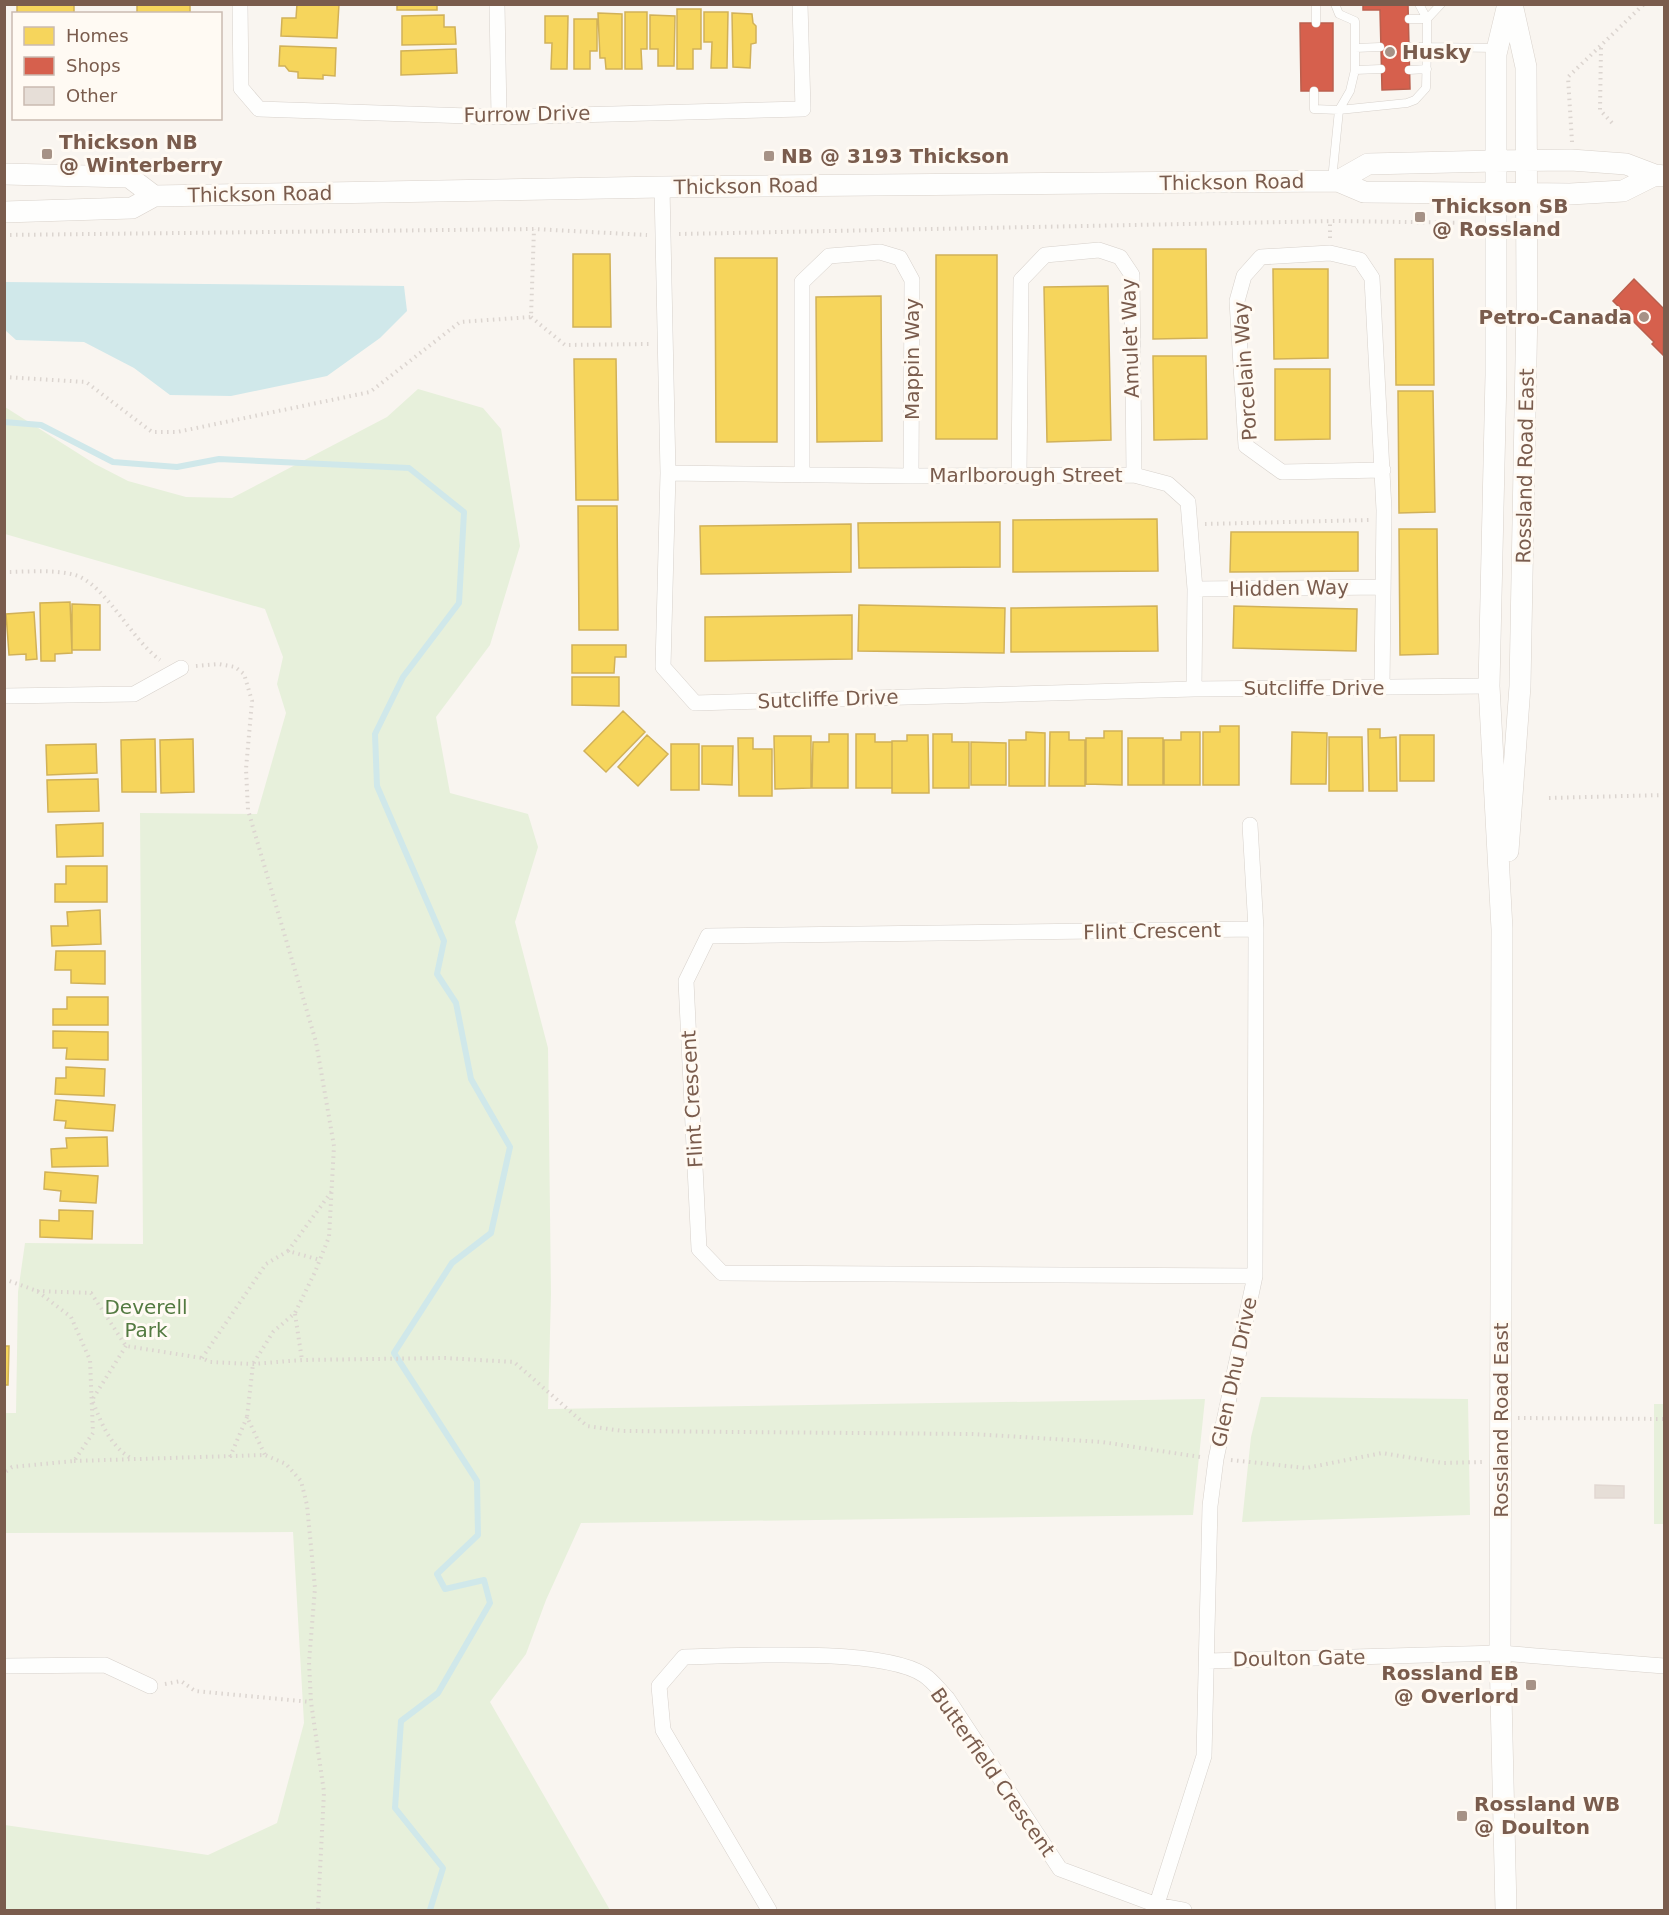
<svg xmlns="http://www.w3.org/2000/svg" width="1669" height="1915" font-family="'DejaVu Sans',sans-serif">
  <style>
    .green { fill: #e7f0db }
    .water { fill: #d0e8ea }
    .homes { fill: #f6d55c; stroke: #d1b158; stroke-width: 1.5 }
    .shops { fill: #d6604d; stroke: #ba5f4d; stroke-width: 1.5 }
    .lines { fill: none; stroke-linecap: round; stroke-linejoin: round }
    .stream { stroke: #d0e8ea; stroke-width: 6 }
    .building { fill: #e6ded7; stroke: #e2d8d2; stroke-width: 1.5 }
    .lane-casing { stroke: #d7d1cb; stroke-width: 9 }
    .street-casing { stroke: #d7d1cb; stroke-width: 16 }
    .secondary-casing { stroke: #d9d2cb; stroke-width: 22 }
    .path { stroke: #dcd5d0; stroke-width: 4; stroke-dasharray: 1.5 4.5; stroke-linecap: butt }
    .lane { stroke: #fefefd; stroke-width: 8 }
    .street { stroke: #fefefd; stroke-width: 15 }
    .secondary { stroke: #fefefd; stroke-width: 21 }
    .poi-dot { fill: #a69286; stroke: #fffaf3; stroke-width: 2 }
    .labels { text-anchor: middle; stroke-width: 6; stroke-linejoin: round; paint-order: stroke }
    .poi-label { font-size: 20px; font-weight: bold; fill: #7a5c4d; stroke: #fffaf3; text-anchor: start }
    .street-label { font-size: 20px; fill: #7a5c4d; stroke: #fffaf3 }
    .park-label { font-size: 20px; fill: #537a41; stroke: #fffaf3 }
  </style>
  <rect width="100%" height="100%" fill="#f9f5f0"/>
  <path class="green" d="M 418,389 L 483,408 L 501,429 L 520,546 L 490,645 L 436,717 L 450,793 L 528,814 L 538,847 L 515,922 L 548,1048 L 551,1294 L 548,1409 L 1205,1399 L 1193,1515 L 581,1523 L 546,1600 L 526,1654 L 490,1702 L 610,1910 L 5,1910 L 5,1825 L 208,1855 L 277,1823 L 304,1723 L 293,1532 L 5,1533 L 5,1413 L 16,1413 L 18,1292 L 25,1243 L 143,1244 L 140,813 L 257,814 L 286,713 L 277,684 L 283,657 L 265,609 L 5,534 L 5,407 L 95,464 L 128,481 L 186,497 L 232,498 L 387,417 Z
    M 1261,1397 L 1468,1399 L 1470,1515 L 1242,1522 L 1251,1437 Z
    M 1654,1404 L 1664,1404 L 1664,1524 L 1654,1524 Z"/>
  <path class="water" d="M 5,282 L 404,286 L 407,311 L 380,338 L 327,376 L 231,396 L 170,395 L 134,368 L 84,342 L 16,340 L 5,330 Z"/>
  <path class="homes" d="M 17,4 L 74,4 L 74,14 L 17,14 Z
    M 137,4 L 190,4 L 190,12 L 137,14 Z
    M 297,4 L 339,4 L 337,38 L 281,36 L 282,18 L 296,18 Z
    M 397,4 L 437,4 L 437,10 L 397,10 Z
    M 677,9 L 701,9 L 701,49 L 693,49 L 693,69 L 677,69 Z
    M 625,12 L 647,12 L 647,49 L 641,49 L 642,69 L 625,69 Z
    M 704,12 L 728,12 L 727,68 L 711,68 L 712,42 L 704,42 Z
    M 598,13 L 622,14 L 622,69 L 606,69 L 605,58 L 600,58 Z
    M 732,13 L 752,14 L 753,23 L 756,26 L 756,43 L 751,44 L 750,68 L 733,67 Z
    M 444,15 L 444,27 L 455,27 L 456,44 L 402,45 L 402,16 Z
    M 650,15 L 675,16 L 674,66 L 658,66 L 658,49 L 650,49 Z
    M 545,16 L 568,16 L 567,69 L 551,69 L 552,43 L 545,43 Z
    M 574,19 L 597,19 L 597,51 L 590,51 L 590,69 L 574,69 Z
    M 280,46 L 336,48 L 335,76 L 323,75 L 323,79 L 298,78 L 298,72 L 289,71 L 285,66 L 279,66 Z
    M 456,49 L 457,73 L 401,75 L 401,51 Z
    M 1153,249 L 1206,249 L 1207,338 L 1153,339 Z
    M 573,254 L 610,254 L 611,327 L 573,327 Z
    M 936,255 L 997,255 L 997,439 L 936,439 Z
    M 715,258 L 777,258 L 777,442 L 716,442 Z
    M 1395,259 L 1433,259 L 1434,385 L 1396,385 Z
    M 1273,269 L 1328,269 L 1328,358 L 1274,359 Z
    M 1108,286 L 1111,440 L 1047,442 L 1044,287 Z
    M 881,296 L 882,441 L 817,442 L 816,297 Z
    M 1153,356 L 1206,356 L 1207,439 L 1154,440 Z
    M 574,359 L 616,359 L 618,500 L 576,500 Z
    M 1275,369 L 1330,369 L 1330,439 L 1275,440 Z
    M 1398,391 L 1433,391 L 1435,512 L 1399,513 Z
    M 578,506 L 617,506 L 618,630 L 579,630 Z
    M 1157,519 L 1158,571 L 1013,572 L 1013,520 Z
    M 1000,522 L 1000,567 L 859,568 L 858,523 Z
    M 851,524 L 851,572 L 701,574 L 700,526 Z
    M 1399,529 L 1437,529 L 1438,654 L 1400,655 Z
    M 1231,532 L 1358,532 L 1358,571 L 1230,572 Z
    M 70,602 L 72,653 L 55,654 L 55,661 L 41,661 L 40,603 Z
    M 72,604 L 100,605 L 100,650 L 72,650 Z
    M 859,605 L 1005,608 L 1004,653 L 858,651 Z
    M 1157,606 L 1158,651 L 1011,652 L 1011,608 Z
    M 1234,606 L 1357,609 L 1356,651 L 1233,648 Z
    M 34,612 L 37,659 L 26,660 L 26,654 L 9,655 L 6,614 Z
    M 852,615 L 852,659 L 705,661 L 705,617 Z
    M 572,645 L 626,645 L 626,657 L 615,657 L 614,673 L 572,673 Z
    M 572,677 L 619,677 L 619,706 L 572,705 Z
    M 623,711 L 645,732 L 606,772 L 584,751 Z
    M 1220,726 L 1239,726 L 1239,785 L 1203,785 L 1203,732 L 1220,732 Z
    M 1368,729 L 1380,729 L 1380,738 L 1396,737 L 1397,791 L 1369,791 Z
    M 1104,731 L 1122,731 L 1122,785 L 1086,784 L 1086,738 L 1104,738 Z
    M 1026,732 L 1045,733 L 1045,786 L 1009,786 L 1009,740 L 1026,740 Z
    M 1050,732 L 1069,732 L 1069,740 L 1085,740 L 1085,786 L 1049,786 Z
    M 1181,732 L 1200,732 L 1200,785 L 1164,785 L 1164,740 L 1181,740 Z
    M 1292,732 L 1327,733 L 1326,784 L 1291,784 Z
    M 829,734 L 848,734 L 848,788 L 812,788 L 813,742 L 829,742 Z
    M 856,734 L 875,734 L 875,742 L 892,742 L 892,788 L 856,788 Z
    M 933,734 L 952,734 L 952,742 L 969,742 L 969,788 L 933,788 Z
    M 647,735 L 668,754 L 638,786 L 618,767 Z
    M 907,735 L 928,735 L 929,793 L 892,793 L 892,741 L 907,741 Z
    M 1400,735 L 1434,735 L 1434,781 L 1400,781 Z
    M 774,736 L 811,736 L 811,788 L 775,789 Z
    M 1329,737 L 1362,737 L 1363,791 L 1329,791 Z
    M 738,738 L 753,738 L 753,749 L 772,749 L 772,796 L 739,796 Z
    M 1128,738 L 1163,738 L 1163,785 L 1128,785 Z
    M 155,739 L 156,792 L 122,792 L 121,740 Z
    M 193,739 L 194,792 L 161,793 L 160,740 Z
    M 971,742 L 1006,743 L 1006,785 L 971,785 Z
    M 96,744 L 97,773 L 47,775 L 46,745 Z
    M 671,744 L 699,744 L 699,790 L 671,790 Z
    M 702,746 L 733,746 L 732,785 L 702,784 Z
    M 98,779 L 99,811 L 48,812 L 47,780 Z
    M 103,823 L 103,856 L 57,857 L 56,825 Z
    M 66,866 L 107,866 L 107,902 L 55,902 L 55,884 L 66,884 Z
    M 100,910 L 101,944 L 52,946 L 51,926 L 68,926 L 67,912 Z
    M 56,951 L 105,951 L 105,984 L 71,983 L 71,970 L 55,970 Z
    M 67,997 L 108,997 L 108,1025 L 53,1025 L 53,1009 L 67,1009 Z
    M 53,1031 L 108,1032 L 108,1060 L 66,1059 L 67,1048 L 53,1048 Z
    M 66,1067 L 105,1069 L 104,1096 L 55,1094 L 56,1078 L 66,1078 Z
    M 56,1100 L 115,1105 L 113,1131 L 65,1128 L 66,1121 L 54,1120 Z
    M 107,1137 L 108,1166 L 52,1167 L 51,1149 L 67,1148 L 66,1138 Z
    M 45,1172 L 98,1176 L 96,1203 L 60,1201 L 61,1191 L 44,1189 Z
    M 59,1210 L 93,1211 L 92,1239 L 40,1237 L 40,1220 L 59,1221 Z
    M 4,1346 L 9,1346 L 8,1385 L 4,1385 Z"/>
  <path class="shops" d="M 1363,4 L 1408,4 L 1410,89 L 1382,90 L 1380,10 L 1363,10 Z
    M 1300,23 L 1333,23 L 1333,91 L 1301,91 Z
    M 1634,279 L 1664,309 L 1663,355 L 1652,344 L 1654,342 L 1613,301 Z"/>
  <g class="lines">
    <path class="stream" d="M 4,422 L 41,425 L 113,462 L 177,467 L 219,459 L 409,468 L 464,512 L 459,603 L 403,677 L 375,734 L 377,786 L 444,941 L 437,974 L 456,1003 L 471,1079 L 510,1147 L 491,1233 L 452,1263 L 394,1353 L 477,1481 L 478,1535 L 437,1574 L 445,1589 L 484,1580 L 490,1603 L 438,1693 L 401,1721 L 395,1808 L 443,1868 L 430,1910"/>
  </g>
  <path class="building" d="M 1595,1485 L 1624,1486 L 1624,1498 L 1595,1498 Z"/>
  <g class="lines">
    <g class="lane-casing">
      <path id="lane" d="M 1316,4 L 1316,23
        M 1409,19 L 1427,19 L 1441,4
        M 1409,47 L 1427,47 L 1427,19 L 1419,4
        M 1355,48 L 1380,47
        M 1355,70 L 1381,69
        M 1409,70 L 1427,69
        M 1314,91 L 1314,109 L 1339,110 L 1407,103 L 1415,100 L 1426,88 L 1427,47 L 1496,48
        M 1332,180 L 1339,110 L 1350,91 L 1355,70 L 1355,21 L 1339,14 L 1335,4"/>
    </g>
    <g class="street-casing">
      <path id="street" d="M 240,4 L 241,88 L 259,109 L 499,117 L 803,109 L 800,4
        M 497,4 L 499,117
        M 662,187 L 668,473 L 663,667 L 695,703 L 1194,689 L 1489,686
        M 668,473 L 911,476 L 1134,475 L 1168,484 L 1188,502 L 1195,589 L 1194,689
        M 1019,474 L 1021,280 L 1045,255 L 1099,250 L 1120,257 L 1132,275 L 1134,475
        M 802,475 L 802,282 L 829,256 L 880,252 L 900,258 L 912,280 L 911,476
        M 1195,589 L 1383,587
        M 1382,688 L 1384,510 L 1372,278 L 1360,260 L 1330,253 L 1261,257 L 1244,276 L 1237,301 L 1246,446 L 1282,472 L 1383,470
        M 4,696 L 134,694 L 181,668
        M 1255,1276 L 722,1273 L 699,1249 L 686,981 L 708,936 L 1256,929
        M 1207,1661 L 1500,1653 L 1664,1666
        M 4,1666 L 105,1665 L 150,1686
        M 769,1910 L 663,1730 L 659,1686 L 684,1657 C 738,1656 882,1647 924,1675 C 933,1681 940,1691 947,1698 L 1060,1869 L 1157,1905 L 1184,1910
        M 1155,1910 L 1204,1756 L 1210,1506 L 1216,1459 L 1255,1276 L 1256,929 L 1250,825"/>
    </g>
    <g class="secondary-casing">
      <path id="secondary" d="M 4,174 L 129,177 L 154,196
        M 1338,181 L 1368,164 L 1495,161 L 1571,160 L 1626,164 L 1655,175 L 1664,176
        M 4,212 L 132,208 L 154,196 L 662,187 L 1338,181 L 1364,192 L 1570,194 L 1623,191 L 1655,175
        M 1508,851 L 1520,686 L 1527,305 L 1526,67 L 1512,4
        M 1506,1910 L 1500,1653 L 1502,929 L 1489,686 L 1496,375 L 1496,54 L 1508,4"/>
    </g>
    <path class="path" d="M 1601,48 L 1600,110 L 1614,125
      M 1572,142 L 1568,77 L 1644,4
      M 679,234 L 1336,221 L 1474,223 L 1477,226
      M 4,235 L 534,229 L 647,235
      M 1330,238 L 1330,221
      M 531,317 L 565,345 L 649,344
      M 4,377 L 86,382 L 152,432 L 177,432 L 370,392 L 460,322 L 531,317 L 534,229
      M 1205,524 L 1369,520
      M 4,572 C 27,572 53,569 75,575 C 105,584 131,639 160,660
      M 196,666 L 219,664 L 235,667 L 244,674 L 252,701 L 246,769 L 248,810 L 316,1042 L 334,1146 L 329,1237 L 315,1272 L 295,1313 L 273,1332 L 253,1364 L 247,1417 L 265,1455
      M 1549,798 L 1664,795
      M 288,1251 L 332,1191
      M 4,1279 L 37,1291 L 71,1317 L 90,1360 L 93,1433 L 74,1461 L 12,1467 L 4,1473
      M 37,1291 L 91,1293 L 126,1346 L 202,1358 L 210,1362 L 253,1364 L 302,1360 L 445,1358 L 514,1362 L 587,1426 L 623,1431 L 973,1434 L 1102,1442 L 1200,1457
      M 295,1314 L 302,1360
      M 126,1346 L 92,1400 C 102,1424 109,1445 132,1459
      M 202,1358 L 266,1264 L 288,1251 L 320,1260
      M 1518,1418 L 1664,1419
      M 230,1457 L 247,1417
      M 1231,1460 L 1306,1468 L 1382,1453 L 1443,1463 L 1482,1462
      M 74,1461 L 265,1455 L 286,1464 L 301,1481 L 307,1505 L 315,1588 L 309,1662 L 311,1702 L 324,1792 L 318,1910
      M 165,1684 L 181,1681 L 195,1691 L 311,1702"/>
    <use href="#lane" class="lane"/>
    <use href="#street" class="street"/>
    <use href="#secondary" class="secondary"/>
  </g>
  <g class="poi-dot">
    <circle cx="1390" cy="52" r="6"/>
    <rect x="41" y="148" width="12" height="12" rx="3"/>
    <rect x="763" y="150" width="12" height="12" rx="3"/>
    <rect x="1414" y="211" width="12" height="12" rx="3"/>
    <circle cx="1644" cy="317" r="6"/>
    <rect x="1525" y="1679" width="12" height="12" rx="3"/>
    <rect x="1456" y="1810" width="12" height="12" rx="3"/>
  </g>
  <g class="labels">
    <g class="poi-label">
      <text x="1402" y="59">Husky</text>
      <text x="59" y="149">Thickson NB<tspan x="59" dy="23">@ Winterberry</tspan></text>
      <text x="781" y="163">NB @ 3193 Thickson</text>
      <text x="1432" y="213">Thickson SB<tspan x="1432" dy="23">@ Rossland</tspan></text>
      <text x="1632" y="324" text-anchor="end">Petro-Canada</text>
      <text x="1519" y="1680" text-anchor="end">Rossland EB<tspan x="1519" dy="23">@ Overlord</tspan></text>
      <text x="1474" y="1811">Rossland WB<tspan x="1474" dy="23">@ Doulton</tspan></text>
    </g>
    <g class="street-label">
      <text transform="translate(527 114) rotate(-1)" y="7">Furrow Drive</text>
      <text transform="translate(1232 182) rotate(-1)" y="7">Thickson Road</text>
      <text transform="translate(746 186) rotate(-1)" y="7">Thickson Road</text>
      <text transform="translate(260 194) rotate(-1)" y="7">Thickson Road</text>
      <text transform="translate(1130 338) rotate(-92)" y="7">Amulet Way</text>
      <text transform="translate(912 359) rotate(-90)" y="7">Mappin Way</text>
      <text transform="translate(1245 371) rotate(-94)" y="7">Porcelain Way</text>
      <text transform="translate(1525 466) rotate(-89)" y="7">Rossland Road East</text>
      <text x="1026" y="482">Marlborough Street</text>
      <text transform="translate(1289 588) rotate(-1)" y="7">Hidden Way</text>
      <text x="1314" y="695">Sutcliffe Drive</text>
      <text transform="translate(828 699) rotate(-2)" y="7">Sutcliffe Drive</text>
      <text transform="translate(1152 931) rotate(-1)" y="7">Flint Crescent</text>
      <text transform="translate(692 1099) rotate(-93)" y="7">Flint Crescent</text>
      <text transform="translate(1234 1372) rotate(-78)" y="7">Glen Dhu Drive</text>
      <text transform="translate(1501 1420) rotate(-90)" y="7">Rossland Road East</text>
      <text transform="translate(1299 1658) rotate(-1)" y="7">Doulton Gate</text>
      <text transform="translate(993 1772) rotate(55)" y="7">Butterfield Crescent</text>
    </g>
    <g class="park-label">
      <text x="146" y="1314">Deverell<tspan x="146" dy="23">Park</tspan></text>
    </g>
  </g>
  <rect width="1669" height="1915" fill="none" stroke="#7a5c4d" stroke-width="12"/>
  <rect x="12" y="12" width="210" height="108" fill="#fffaf3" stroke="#cabbb1" stroke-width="1.5"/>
  <rect x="24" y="27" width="30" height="18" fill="#f6d55c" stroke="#cabbb1" stroke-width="1.5"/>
  <text x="66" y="42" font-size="18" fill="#7a5c4d">Homes</text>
  <rect x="24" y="57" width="30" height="18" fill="#d6604d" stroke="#cabbb1" stroke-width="1.5"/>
  <text x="66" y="72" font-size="18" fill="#7a5c4d">Shops</text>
  <rect x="24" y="87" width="30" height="18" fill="#e6ded7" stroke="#cabbb1" stroke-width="1.5"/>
  <text x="66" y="102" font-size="18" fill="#7a5c4d">Other</text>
</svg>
